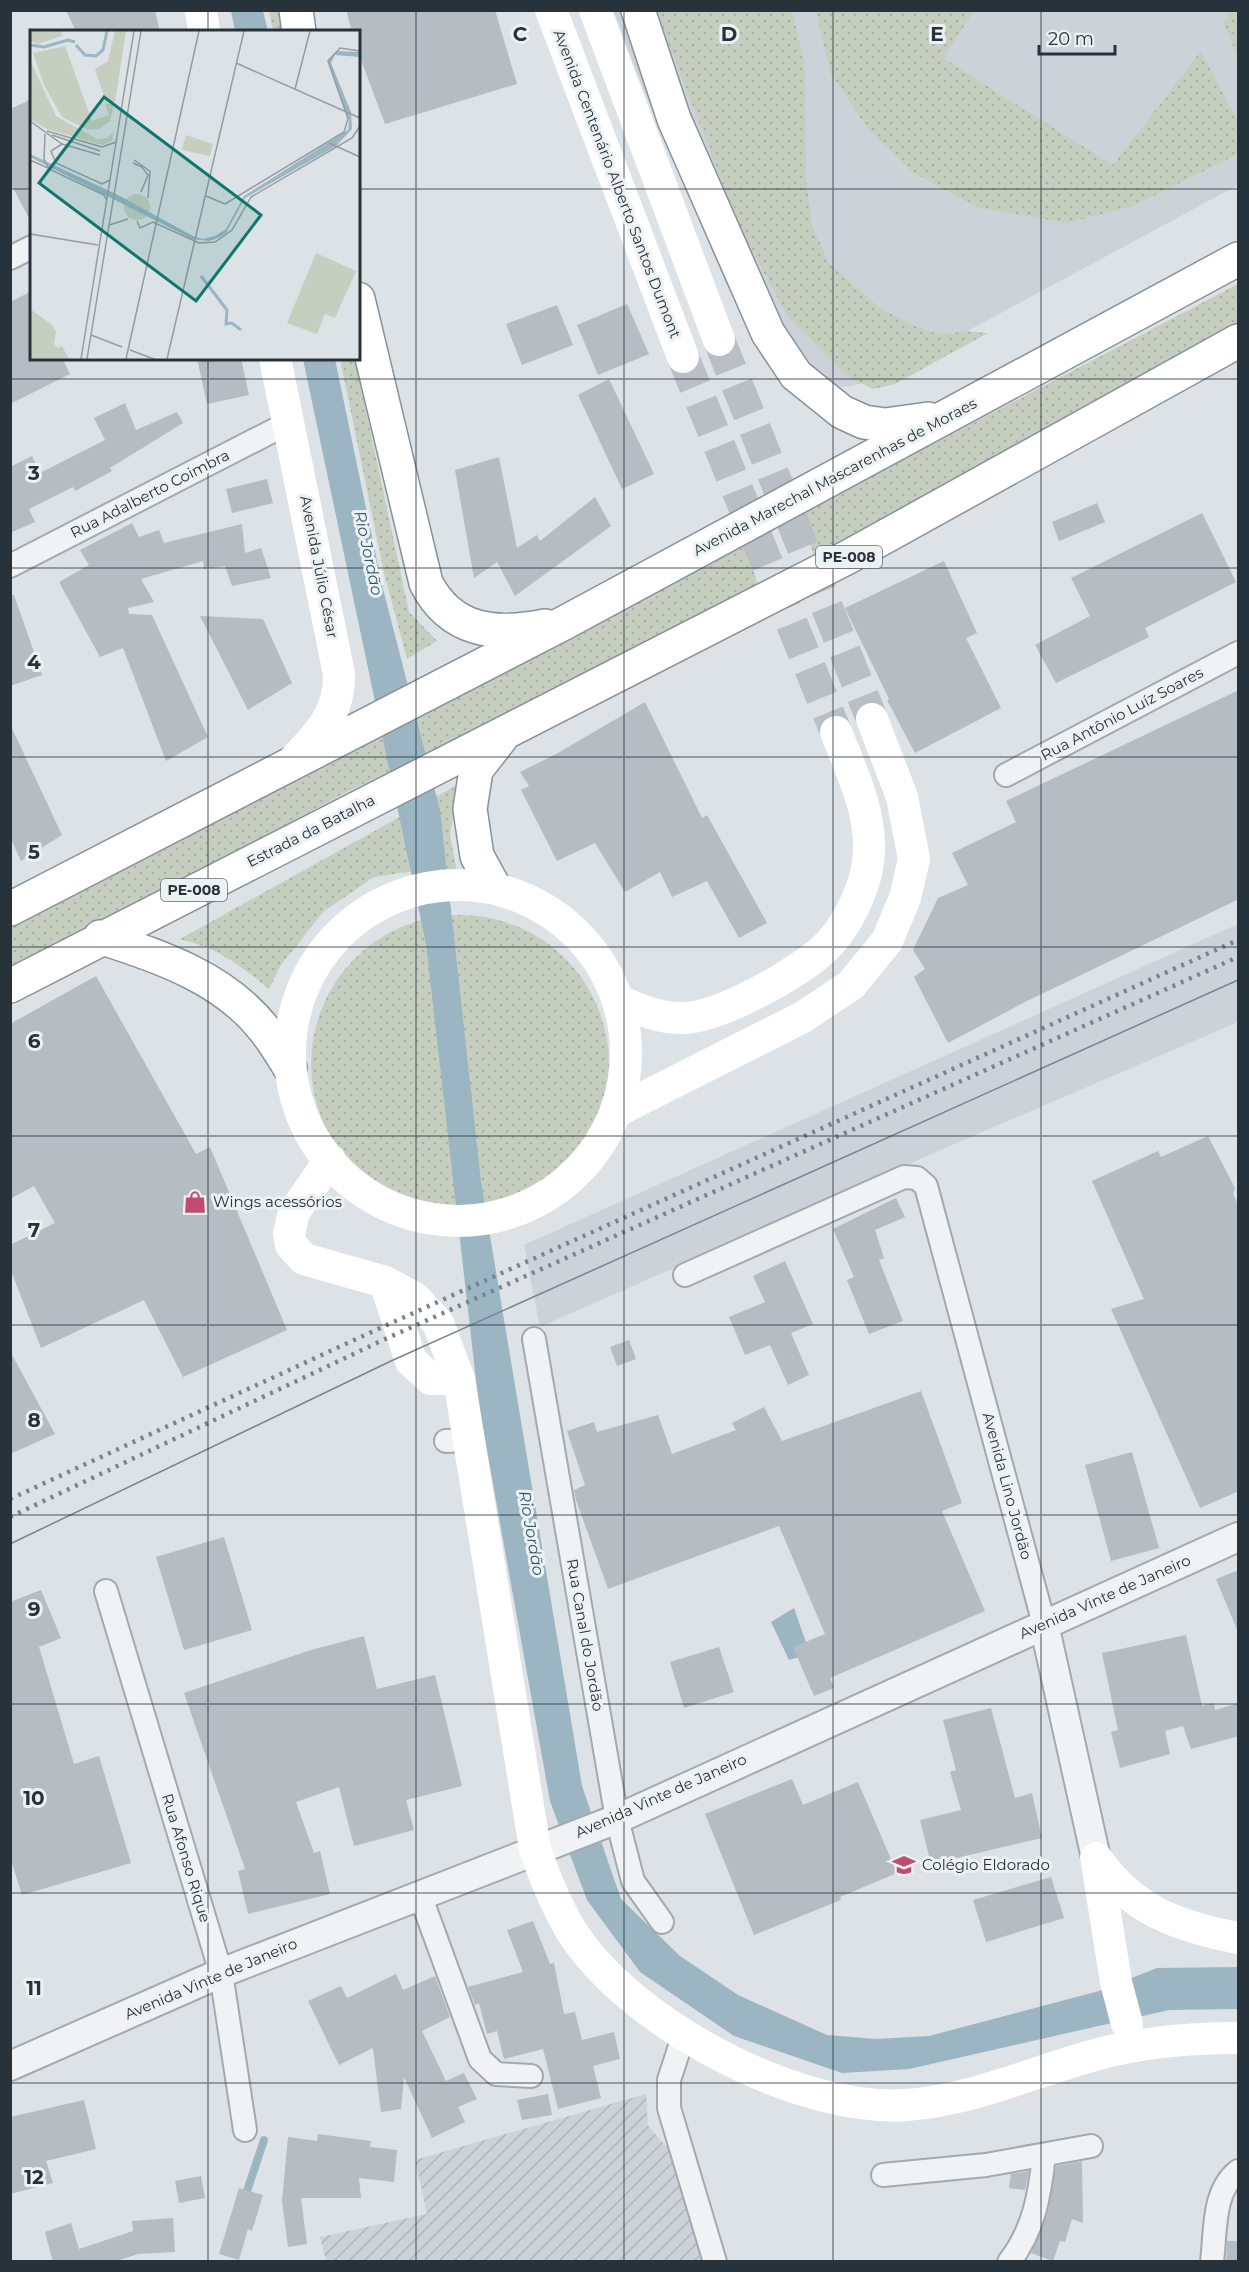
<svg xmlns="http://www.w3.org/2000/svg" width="1249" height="2272" font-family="Montserrat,sans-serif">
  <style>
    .built { fill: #ccd2d7 }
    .industrial { fill: url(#industrial-furrows) }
    .grass { fill: url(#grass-dots) }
    .water { fill: #9bb5c3 }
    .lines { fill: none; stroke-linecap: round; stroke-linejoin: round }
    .stream { stroke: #9bb5c3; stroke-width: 8 }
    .building { fill: #b5bcc2 }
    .secondary-tunnel { stroke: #b9bfc4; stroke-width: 32; stroke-dasharray: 32 16; stroke-linecap: butt }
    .minor-casing { stroke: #a3aaaf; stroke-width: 26 }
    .tertiary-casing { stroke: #a3aaaf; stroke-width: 32 }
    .trunk-casing { stroke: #86929b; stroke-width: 36 }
    .minor { stroke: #f0f2f4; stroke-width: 22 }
    .tertiary { stroke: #f0f2f4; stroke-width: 28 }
    .secondary { stroke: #fff; stroke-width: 32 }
    .trunk { stroke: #fff; stroke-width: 33 }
    .tram { stroke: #78848e; stroke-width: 1.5 }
    .rail { stroke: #78848e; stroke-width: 4.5; stroke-dasharray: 3 6; stroke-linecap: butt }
    .grid { fill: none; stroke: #28323b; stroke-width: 1.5; stroke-opacity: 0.55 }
    .labels { text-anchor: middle; stroke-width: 6; stroke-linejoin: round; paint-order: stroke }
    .shield { fill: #ecf1f4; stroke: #636b72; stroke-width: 1.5 }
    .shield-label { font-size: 14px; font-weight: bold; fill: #28323b }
    .street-label { font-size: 15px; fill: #28323b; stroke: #ecf1f4 }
    .poi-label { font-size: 15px; fill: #28323b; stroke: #ecf1f4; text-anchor: start }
    .water-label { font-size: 16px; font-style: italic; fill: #36576b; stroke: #ecf1f4 }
    .inset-river { fill: none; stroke: #9bb5c3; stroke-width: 3 }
    .inset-road { fill: none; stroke: #959ca2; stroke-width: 1.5 }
    .view { fill: #0f766e; fill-opacity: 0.15; stroke: #0f766e; stroke-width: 3 }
    .inset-edge { fill: none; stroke: #28323b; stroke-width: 3 }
    .grid-label { font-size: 20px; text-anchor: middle; font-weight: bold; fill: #28323b; stroke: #ecf1f4; stroke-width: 6; stroke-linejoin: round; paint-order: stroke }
  </style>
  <defs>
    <pattern id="industrial-furrows" width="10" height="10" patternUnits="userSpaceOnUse" patternTransform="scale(1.5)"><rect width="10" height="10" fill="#ccd2d7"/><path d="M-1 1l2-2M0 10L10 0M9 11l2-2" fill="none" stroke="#afb5b9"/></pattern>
    <pattern id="grass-dots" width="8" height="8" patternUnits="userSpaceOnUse" patternTransform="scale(1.5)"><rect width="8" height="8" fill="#c6cfbf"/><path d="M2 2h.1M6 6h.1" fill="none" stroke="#aab2a5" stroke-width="1.8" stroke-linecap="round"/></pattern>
  </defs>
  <rect width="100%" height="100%" fill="#dde2e6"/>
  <path class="built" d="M 614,11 L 1238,11 L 1238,185 L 875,381 L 844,387 L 810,381 L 768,344 L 727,286 L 638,76 Z
    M 1238,924 L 1238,1022 L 968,1138 L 540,1327 L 524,1245 Z"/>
  <path class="industrial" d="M 646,2094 L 648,2126 L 673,2154 L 703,2261 L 326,2261 L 320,2237 L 427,2214 L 415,2160 Z"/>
  <path class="grass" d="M 269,11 L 281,11 L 286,31 L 273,31 Z
    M 656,11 L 792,11 L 805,65 L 806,179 L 812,226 L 829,263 L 881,309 L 917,327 L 941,335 L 965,331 L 988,333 L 895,384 L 873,389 L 847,376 L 787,315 L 739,227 Z
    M 816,11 L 974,11 L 943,58 L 1113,165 L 1201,51 L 1238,122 L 1238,154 L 1133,206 L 1067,223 L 977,207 L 912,172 L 867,128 L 830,72 Z
    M 1231,11 L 1238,11 L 1238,57 L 1223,22 Z
    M 1238,284 L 1238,326 L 815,558 L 800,514 Z
    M 340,359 L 355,359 L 409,612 L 437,641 L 407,659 L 384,573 Z
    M 745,546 L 760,590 L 557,686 L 475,731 L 347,792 L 11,972 L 11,926 L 695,569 Z
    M 459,784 L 450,834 L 457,872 L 421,870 L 374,877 L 323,912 L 281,965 L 269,989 C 238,964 220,949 180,939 Z
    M311 1064a149 149 0 1 1 298 0a149 149 0 1 1-298 0Z"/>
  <path class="water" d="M 231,11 L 263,11 L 268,31 L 235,31 Z
    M 303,359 L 335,359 L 382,585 L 440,810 L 481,1182 L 582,1786 L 621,1899 L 680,1956 L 738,1995 L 827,2035 L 877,2039 L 929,2036 L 1099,1991 L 1157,1968 L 1238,1967 L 1238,2009 L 1169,2010 L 909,2069 L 842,2073 L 734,2036 L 640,1972 L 587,1900 L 550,1801 L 479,1406 L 426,944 Z
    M 794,1608 L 810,1654 L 789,1660 L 771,1622 Z"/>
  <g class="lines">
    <path class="stream" d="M 244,2200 L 264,2140"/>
  </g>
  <path class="building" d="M 66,10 L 155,10 L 160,32 L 76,32 Z
    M 346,10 L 495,10 L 517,84 L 385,124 L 358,52 L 358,32 L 352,32 Z
    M 32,99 L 32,224 L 10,182 L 10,109 Z
    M 32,291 L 32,358 L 62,358 L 70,374 L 10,404 L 10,302 Z
    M 627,304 L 649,354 L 598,375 L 577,325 Z
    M 557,305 L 573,345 L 522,365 L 506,324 Z
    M 197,358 L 241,358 L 249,395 L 207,404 Z
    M 609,379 L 654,474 L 622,489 L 578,395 Z
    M 125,403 L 136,430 L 177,412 L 183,423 L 110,468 L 112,471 L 75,491 L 73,487 L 29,509 L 35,522 L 10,533 L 10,467 L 32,456 L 40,473 L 105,440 L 94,418 Z
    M 499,457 L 517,548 L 537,535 L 540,541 L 595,497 L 611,526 L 515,596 L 497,562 L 474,578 L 455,470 Z
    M 267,479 L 273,503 L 232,513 L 226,489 Z
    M 1097,503 L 1105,522 L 1059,541 L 1052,522 Z
    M 1202,513 L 1236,582 L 1145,628 L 1149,637 L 1056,683 L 1035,645 L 1090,616 L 1071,578 Z
    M 132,523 L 139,537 L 159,530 L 164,543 L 242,524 L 245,553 L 261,548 L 271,578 L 232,586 L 225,566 L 204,569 L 203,561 L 141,579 L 154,602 L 128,608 L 129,614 L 152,615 L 208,737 L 166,761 L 123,648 L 100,657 L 59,582 L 89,565 L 80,550 Z
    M 944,561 L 977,633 L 966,638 L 1001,708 L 915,753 L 887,700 L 889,699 L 845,608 Z
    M 10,595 L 14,595 L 42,675 L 10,686 Z
    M 200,616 L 263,619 L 292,683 L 248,710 Z
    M 1239,690 L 1239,899 L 1027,1001 L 948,1043 L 914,977 L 925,969 L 913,950 L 938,898 L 968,885 L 952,853 L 1016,822 L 1006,801 Z
    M 645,702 L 702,818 L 707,815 L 767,923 L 739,938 L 707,881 L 672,897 L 660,872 L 625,892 L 595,843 L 557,861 L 521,790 L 529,786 L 520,772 L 558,753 Z
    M 10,724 L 62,835 L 21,861 L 10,837 Z
    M 96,976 L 196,1154 L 210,1147 L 287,1330 L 183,1377 L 144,1300 L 41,1348 L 10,1268 L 10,1245 L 55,1223 L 34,1186 L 10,1199 L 10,1024 Z
    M 1208,1136 L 1235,1188 L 1233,1194 L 1239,1206 L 1239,1491 L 1200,1508 L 1111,1309 L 1144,1299 L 1092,1181 L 1158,1151 L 1161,1157 Z
    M 896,1198 L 905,1217 L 875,1230 L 884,1258 L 879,1260 L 903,1321 L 869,1334 L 847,1280 L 854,1277 L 833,1229 Z
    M 785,1261 L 813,1324 L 791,1333 L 809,1375 L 788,1385 L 770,1345 L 745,1355 L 729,1317 L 765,1302 L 753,1276 Z
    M 629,1340 L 636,1359 L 617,1366 L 610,1347 Z
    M 10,1351 L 55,1434 L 10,1454 Z
    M 921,1391 L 962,1503 L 942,1511 L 985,1611 L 830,1678 L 834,1688 L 814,1696 L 793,1647 L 825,1634 L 779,1526 L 608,1589 L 576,1500 L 574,1490 L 585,1485 L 567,1431 L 594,1422 L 597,1432 L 658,1415 L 672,1454 L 736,1430 L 732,1423 L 764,1407 L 782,1441 Z
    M 1132,1452 L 1159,1548 L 1111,1561 L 1085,1465 Z
    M 224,1537 L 252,1630 L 184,1650 L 156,1557 Z
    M 1239,1570 L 1239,1632 L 1238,1632 L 1216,1579 Z
    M 41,1590 L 61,1638 L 39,1647 L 74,1764 L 99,1756 L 131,1863 L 22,1895 L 10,1857 L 10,1602 Z
    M 1186,1635 L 1202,1706 L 1214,1703 L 1215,1710 L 1239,1703 L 1239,1736 L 1191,1749 L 1183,1726 L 1165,1731 L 1170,1754 L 1120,1768 L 1111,1732 L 1118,1730 L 1102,1653 Z
    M 364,1636 L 377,1689 L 435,1675 L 462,1786 L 406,1800 L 414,1830 L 354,1846 L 339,1787 L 296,1802 L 314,1853 L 320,1851 L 330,1894 L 248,1914 L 238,1871 L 245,1869 L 184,1693 L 311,1650 Z
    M 719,1647 L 734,1692 L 684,1708 L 670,1662 Z
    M 991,1708 L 1015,1798 L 1032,1793 L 1042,1838 L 931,1864 L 920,1820 L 961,1810 L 950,1772 L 956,1770 L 943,1720 Z
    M 792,1779 L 803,1805 L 858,1782 L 897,1873 L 840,1897 L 841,1900 L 754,1935 L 705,1814 Z
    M 1051,1877 L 1064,1918 L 986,1942 L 973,1900 Z
    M 533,1921 L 550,1964 L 554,1963 L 564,2014 L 575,2012 L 582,2040 L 614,2032 L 620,2059 L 593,2066 L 601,2098 L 558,2109 L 543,2049 L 504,2059 L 497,2031 L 487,2034 L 479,2003 L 475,2005 L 468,1987 L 523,1972 L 507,1930 Z
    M 396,1974 L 403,1990 L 435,1976 L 450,2017 L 422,2031 L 446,2081 L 464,2073 L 477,2099 L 458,2107 L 465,2122 L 432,2138 L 404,2077 L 401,2109 L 381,2112 L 373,2048 L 339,2065 L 308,2001 L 341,1986 L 347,1998 Z
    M 548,2094 L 552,2115 L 522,2120 L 517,2100 Z
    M 84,2100 L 96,2149 L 46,2161 L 53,2183 L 10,2194 L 10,2117 Z
    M 318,2134 L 371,2141 L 370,2147 L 397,2150 L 394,2182 L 359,2178 L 361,2198 L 301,2198 L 307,2244 L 288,2247 L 282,2201 L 288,2137 L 317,2141 Z
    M 1082,2161 L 1083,2223 L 1072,2219 L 1065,2242 L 1060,2241 L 1053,2261 L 1031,2253 L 1047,2215 L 1056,2166 Z
    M 1029,2171 L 1025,2190 L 1009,2188 L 1011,2174 Z
    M 201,2176 L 205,2198 L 179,2203 L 175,2181 Z
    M 239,2188 L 263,2195 L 252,2231 L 248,2229 L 239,2260 L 219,2254 Z
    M 173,2218 L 175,2252 L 138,2254 L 114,2262 L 53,2262 L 45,2232 L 71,2223 L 79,2249 L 133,2231 L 132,2221 Z
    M 1227,2241 L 1239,2241 L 1239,2262 L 1226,2262 Z"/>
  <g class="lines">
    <path class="secondary-tunnel" d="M 719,340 L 872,719
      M 683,357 L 836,732"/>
    <g class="minor-casing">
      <path id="minor" d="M 10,258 L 32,247
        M 10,566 L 290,422
        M 1006,775 L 1238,653
        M 685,1275 L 904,1177 L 917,1178 L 926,1186 L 1044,1624
        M 534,1339 L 617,1819 L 633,1881 L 662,1922
        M 446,1441 L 468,1440
        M 106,1591 L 221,1973 L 245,2130
        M 420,1895 L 480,2059 L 496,2074 L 531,2076
        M 684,2034 L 669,2080 L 669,2108 L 715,2262
        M 883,2175 L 986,2165 L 1091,2146
        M 1009,2262 C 1034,2230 1040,2194 1044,2155
        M 1212,2262 C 1216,2230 1212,2192 1238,2171"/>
    </g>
    <g class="tertiary-casing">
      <path id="tertiary" d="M 1044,1624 L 1096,1858
        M 10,2066 L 221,1973 L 617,1819 L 1238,1537"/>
    </g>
    <g class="trunk-casing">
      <path id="trunk" d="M 296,10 L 299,32
        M 638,10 L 674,119 L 768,333 L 796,375 L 842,412 L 864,422 L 885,425 L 928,419
        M 358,299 L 426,583 C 451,632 495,636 545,626
        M 494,887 L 477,856 L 470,809 L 476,770 L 501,738
        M 10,909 L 564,623 L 1238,259
        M 100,937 C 160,957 223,977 264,1029 C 274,1041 282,1055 290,1068
        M 10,986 L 850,556 L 1238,341"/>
    </g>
    <use href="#minor" class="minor"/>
    <use href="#tertiary" class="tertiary"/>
    <path class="secondary" d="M 201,10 L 204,32
      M 551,10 L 683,357
      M 595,10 L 719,340
      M 275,358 L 339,674 C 340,712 320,733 295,759
      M290 1053a168 168 0 1 1 336 0a168 168 0 1 1-336 0Z
      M 619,1001 C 638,1009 658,1018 680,1018 C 718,1019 797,974 825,948 C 844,930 858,902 865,877 C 879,827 854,777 836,732
      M 617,1111 L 803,1017 L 851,985 L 887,941 L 905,898 L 914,859 L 902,797 L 872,719
      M 330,1160 L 294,1212 L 289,1233 L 291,1245 L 304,1259 L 385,1282 L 415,1298 L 438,1323 L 459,1379 L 535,1849 C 545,1878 556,1906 572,1932 C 630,2023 798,2113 907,2105 C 973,2100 1032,2072 1095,2055 C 1141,2042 1191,2038 1238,2038
      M 385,1282 L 411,1361 L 431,1379 L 459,1379
      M 1096,1858 C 1133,1911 1177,1926 1238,1938
      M 1097,1863 L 1116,1982 L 1127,2024"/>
    <use href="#trunk" class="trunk"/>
    <path class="tram" d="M 10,1544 L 391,1361 L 1238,980"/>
    <path class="rail" d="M 10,1499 L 378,1329 L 1238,940
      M 10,1517 L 383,1340 L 1238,957"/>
  </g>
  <path class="grid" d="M 208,10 L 208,32M 416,10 L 416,2262M 624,10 L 624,2262M 833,10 L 833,2262M 1041,10 L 1041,2262M 10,189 L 32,189M 358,189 L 1238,189M 208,358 L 208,2262M 10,379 L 1238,379M 10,568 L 1238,568M 10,757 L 1238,757M 10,947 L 1238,947M 10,1136 L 1238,1136M 10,1325 L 1238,1325M 10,1515 L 1238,1515M 10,1704 L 1238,1704M 10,1893 L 1238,1893M 10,2083 L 1238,2083"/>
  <defs>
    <g id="shop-bare" transform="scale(1.8)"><path d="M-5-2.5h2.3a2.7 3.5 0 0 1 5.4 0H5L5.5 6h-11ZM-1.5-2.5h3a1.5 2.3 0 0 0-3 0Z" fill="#c14c72" stroke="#ecf1f4" stroke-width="2.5" paint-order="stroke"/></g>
    <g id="school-bare" transform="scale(1.8)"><path d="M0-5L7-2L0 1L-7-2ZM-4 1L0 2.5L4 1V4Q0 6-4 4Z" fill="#c14c72" stroke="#ecf1f4" stroke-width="2.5" paint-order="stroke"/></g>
  </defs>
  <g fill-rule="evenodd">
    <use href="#shop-bare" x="195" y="1202"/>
    <use href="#school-bare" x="904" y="1865"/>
  </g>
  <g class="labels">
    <g class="shield">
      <rect x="816" y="546" width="66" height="22" rx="4.5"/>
      <rect x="161" y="879" width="66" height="22" rx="4.5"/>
    </g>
    <g class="shield-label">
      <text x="849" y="562">PE-008</text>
      <text x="194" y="895">PE-008</text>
    </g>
    <g class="street-label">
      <text transform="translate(617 184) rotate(69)" y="5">Avenida Centenário Alberto Santos Dumont</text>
      <text transform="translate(835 477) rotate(-28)" y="5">Avenida Marechal Mascarenhas de Moraes</text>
      <text transform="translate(150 494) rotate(-27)" y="5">Rua Adalberto Coimbra</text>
      <text transform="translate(319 567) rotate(79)" y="5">Avenida Júlio César</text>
      <text transform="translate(1122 714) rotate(-28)" y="5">Rua Antônio Luíz Soares</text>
      <text transform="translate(311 831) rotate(-27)" y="5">Estrada da Batalha</text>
      <text transform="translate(1007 1486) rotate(75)" y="5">Avenida Lino Jordão</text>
      <text transform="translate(1105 1597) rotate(-24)" y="5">Avenida Vinte de Janeiro</text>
      <text transform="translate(585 1635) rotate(80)" y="5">Rua Canal do Jordão</text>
      <text transform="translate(661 1796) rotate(-24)" y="5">Avenida Vinte de Janeiro</text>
      <text transform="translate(186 1858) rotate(73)" y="5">Rua Afonso Rique</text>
      <text transform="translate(211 1979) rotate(-23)" y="5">Avenida Vinte de Janeiro</text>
    </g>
    <g class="poi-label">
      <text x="213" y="1207">Wings acessórios</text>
      <text x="922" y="1870">Colégio Eldorado</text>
    </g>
    <g class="water-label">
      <text transform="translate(369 553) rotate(78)" y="6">Rio Jordão</text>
      <text transform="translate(532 1533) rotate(80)" y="6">Rio Jordão</text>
    </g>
  </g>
  <g transform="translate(30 30)">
    <rect width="330" height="330" fill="#dde2e6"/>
    <path d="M 0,1 L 31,1 L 32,6 L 8,14 L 0,11 ZM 85,1 L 96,1 L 85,72 L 75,70 L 65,39 L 78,31 ZM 35,16 L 62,91 L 79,85 L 75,73 L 84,75 L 80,91 L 69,99 L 58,100 L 32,87 L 14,55 L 3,23 ZM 0,30 L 26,86 L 67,109 L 77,108 L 84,102 L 82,111 L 72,115 L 17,99 L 0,89 ZM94 177a13 13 0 1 1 26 0a13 13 0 1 1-26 0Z" fill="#c6cfbf"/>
    <path d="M 0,279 L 21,294 L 26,301 L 24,314 L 28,318 L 32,316 L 39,329 L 0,329 Z" fill="#c6cfbf"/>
    <path d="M 156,105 L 183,114 L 180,126 L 152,120 ZM 286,223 L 326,241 L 305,288 L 295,284 L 287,304 L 257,293 Z" fill="#c6cfbf"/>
    <path d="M 307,21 L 330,22 L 330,27 L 305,25 L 301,33 L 321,82 L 322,99 L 306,116 L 215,168 L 196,203 L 188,208 L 179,211 L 162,209 L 0,127 L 0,124 L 88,165 L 163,206 L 173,209 L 185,206 L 196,199 L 214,166 L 318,100 L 319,91 L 298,31 Z" fill="#9bb5c3"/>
    <path class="inset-river" d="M 0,15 L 14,17 L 38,10 L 45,12M 46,15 L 55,25 L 66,26 L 73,20 L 77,1M 171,246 L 197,280 L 196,294 L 202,293 L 211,300"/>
    <path class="inset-road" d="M 206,33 L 330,88M 265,59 L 280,1M 0,91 L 32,114 L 70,125M 17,101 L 72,117 L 86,112M 15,104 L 14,129 L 19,139 L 74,165 L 77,171M 22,105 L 70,121M 299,113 L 330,127M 32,114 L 21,121 L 26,133 L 72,154 L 80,150M 0,130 L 18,138M 104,130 L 120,141 L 118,168M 103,133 L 112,137 L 118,145 L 111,162M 176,166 L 195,174M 195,174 L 314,102 L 318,89 L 298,31 L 310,18 L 330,21M 107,191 L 110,198 L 123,192 L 169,213 L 185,212 L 202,200 L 221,167 L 322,108 L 330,96M 79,195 L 98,189M 0,204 L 68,215M 61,305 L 92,317M 100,320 L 124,329M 51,329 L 104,1M 57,329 L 111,1M 96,329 L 169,1M 137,329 L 214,1"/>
    <path class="view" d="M 74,67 L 231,185 L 166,271 L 9,153 Z"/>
    <rect width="330" height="330" class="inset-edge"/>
  </g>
  <g class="grid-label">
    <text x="520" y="41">C</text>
    <text x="729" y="41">D</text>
    <text x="937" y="41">E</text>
    <text x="34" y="480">3</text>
    <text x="34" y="669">4</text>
    <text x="34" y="859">5</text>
    <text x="34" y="1048">6</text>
    <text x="34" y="1237">7</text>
    <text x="34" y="1427">8</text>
    <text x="34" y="1616">9</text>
    <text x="34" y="1805">10</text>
    <text x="34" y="1995">11</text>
    <text x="34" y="2184">12</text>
  </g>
  <rect width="1249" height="2272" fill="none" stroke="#28323b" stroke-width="24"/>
  <path d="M1039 45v9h76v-9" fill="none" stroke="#28323b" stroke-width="3"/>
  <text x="1048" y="45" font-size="18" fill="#28323b" stroke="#ecf1f4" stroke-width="4.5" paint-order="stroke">20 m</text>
</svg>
